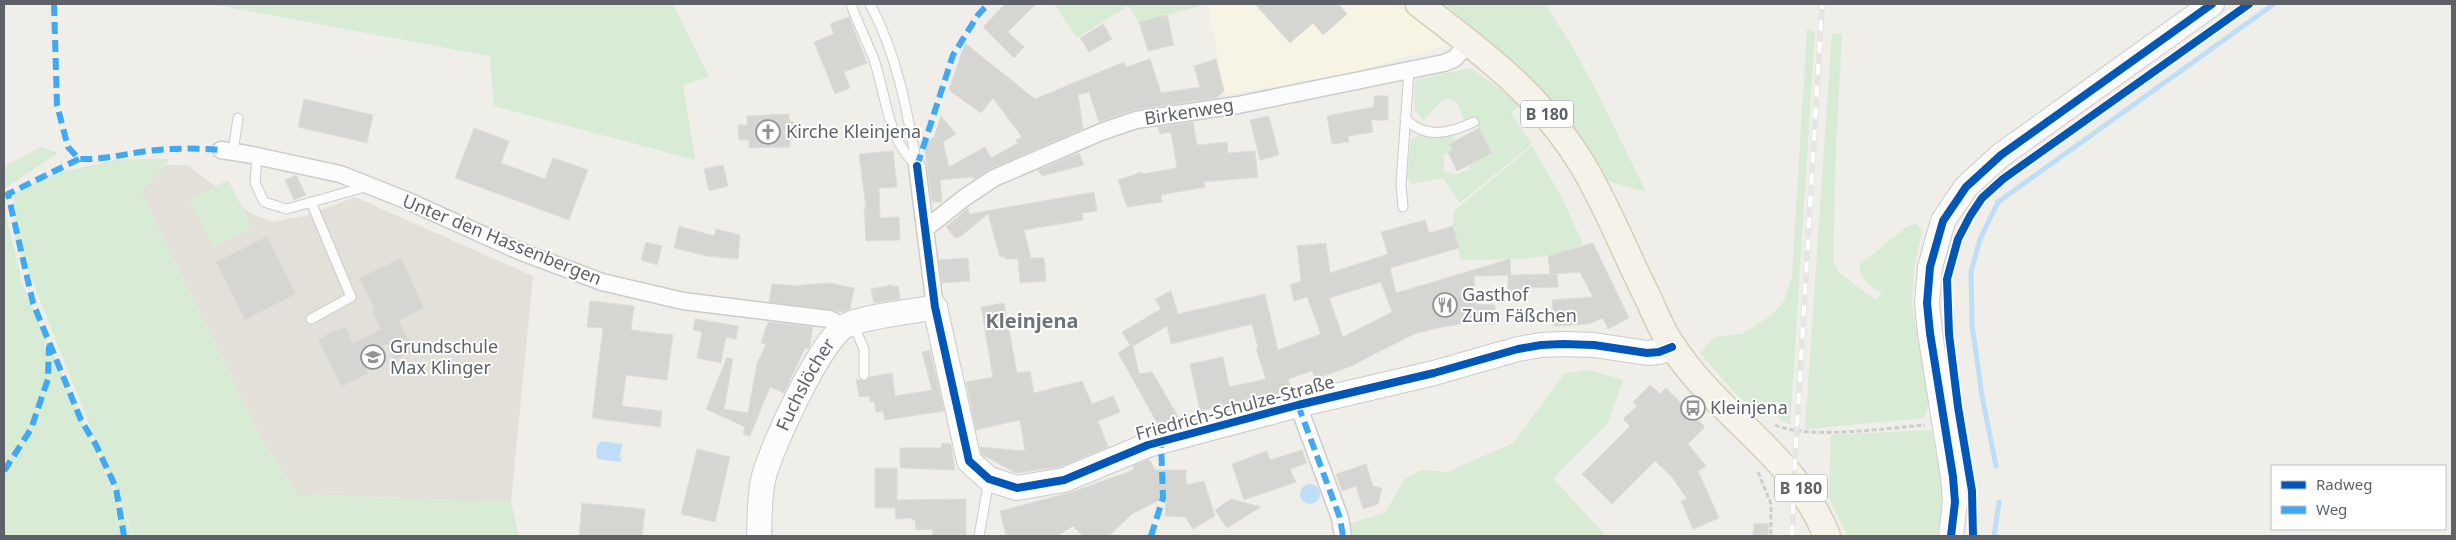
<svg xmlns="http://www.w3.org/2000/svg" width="2456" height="540" font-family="'Noto Sans',sans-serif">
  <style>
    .commercial { fill: #f8f4e3 }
    .education { fill: #e2e0d9 }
    .green { fill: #d7ebd5 }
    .water { fill: #bedef8 }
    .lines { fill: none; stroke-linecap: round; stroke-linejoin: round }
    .stream { stroke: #bedef8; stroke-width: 5 }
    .building { fill: #d5d5d2; stroke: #deddd8; fill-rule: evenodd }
    .lane-casing { stroke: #cccccb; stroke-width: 11 }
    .street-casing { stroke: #cccccb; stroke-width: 19 }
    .secondary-casing { stroke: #cbcbca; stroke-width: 26 }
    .primary-casing { stroke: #d7cfb6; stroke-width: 29 }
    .path { stroke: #cacfcb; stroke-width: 3; stroke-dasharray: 5 2.5; stroke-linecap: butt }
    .lane { stroke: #fdfcfc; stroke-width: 9 }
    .street { stroke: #fdfcfc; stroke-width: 16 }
    .secondary { stroke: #fdfcfc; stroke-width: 24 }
    .primary { stroke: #f4f2e9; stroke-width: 26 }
    .rail-casing { stroke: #e4e5e4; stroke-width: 5.5 }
    .rail { stroke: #fff; stroke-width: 4; stroke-dasharray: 11; stroke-linecap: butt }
    .quiet { stroke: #3fa9f5; stroke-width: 6; stroke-dasharray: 12 6; stroke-linecap: butt }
    .cycleway-casing { stroke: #fff; stroke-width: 11 }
    .cycleway { stroke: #0057b8; stroke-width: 8 }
    .labels { text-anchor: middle; stroke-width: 4; stroke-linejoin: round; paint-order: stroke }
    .shield { fill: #fff; stroke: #8e9195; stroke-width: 1 }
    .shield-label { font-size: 16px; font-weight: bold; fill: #5e6268 }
    .street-label { font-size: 18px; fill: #5e6268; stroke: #fff }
    .poi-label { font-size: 18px; fill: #5e6268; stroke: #fff; text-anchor: start }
    .quarter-label { font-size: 20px; font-weight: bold; fill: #6f747a; stroke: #fff }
  </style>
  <rect width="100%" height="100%" fill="#efeee9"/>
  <path class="commercial" d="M 1208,4 L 1395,4 L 1448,45 L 1353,72 L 1227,95 L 1224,91 Z"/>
  <path class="education" d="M 165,165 L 187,165 L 252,214 L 272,222 L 308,215 L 355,197 L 533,276 L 511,502 L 298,494 L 256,444 L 261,438 L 141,192 Z"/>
  <path class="green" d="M 211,4 L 673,4 L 709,77 L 683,85 L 695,160 L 494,106 L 490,56 Z
    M 1054,4 L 1208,4 L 1139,22 L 1128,6 L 1077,38 Z
    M 1445,4 L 1545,4 L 1572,46 L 1598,94 L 1646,192 L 1608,181 L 1573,127 L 1531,78 Z
    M 1807,29 L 1815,32 L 1790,425 C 1776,417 1755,401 1741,400 L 1700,353 L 1715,337 L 1742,334 L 1772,315 L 1784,301 L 1792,276 Z
    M 1832,33 L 1842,34 L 1836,145 L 1833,260 L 1839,273 L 1876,300 L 1881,293 C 1869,285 1861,279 1859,265 L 1908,226 L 1917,224 L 1922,231 L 1914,267 L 1912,303 L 1928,400 L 1927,412 L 1924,418 L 1805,429 Z
    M 1471,68 L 1520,104 L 1511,113 L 1532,144 L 1460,203 L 1443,178 L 1412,184 L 1407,176 L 1411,139 L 1421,134 L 1453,136 L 1456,140 L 1450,144 L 1453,150 L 1443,155 L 1444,171 C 1455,175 1459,174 1470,169 L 1468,165 L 1492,153 L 1473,117 L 1464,121 C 1455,85 1440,99 1424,121 L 1415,111 L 1414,83 L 1418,79 Z
    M 1532,146 L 1562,198 L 1583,244 C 1546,262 1502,259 1461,260 L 1453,226 L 1454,211 Z
    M 40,147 L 58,153 L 4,189 L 4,167 Z
    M 120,159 L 170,159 L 141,192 L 261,438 L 298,494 L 511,502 L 519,536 L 134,536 L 15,238 L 14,195 L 45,176 Z
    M 228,180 L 252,227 L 214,247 L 189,200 Z
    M 4,205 L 22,283 L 133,536 L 4,536 Z
    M 1589,370 L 1623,380 L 1608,423 L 1553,478 L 1604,534 L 1597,536 L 1348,536 L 1348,524 L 1385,513 L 1405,479 L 1421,470 L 1447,472 L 1513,443 L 1565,373 Z
    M 1931,430 C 1938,464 1948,502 1936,536 L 1847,536 L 1829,496 L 1831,435 Z"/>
  <path class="water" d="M 602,441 L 623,444 L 619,457 L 622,458 L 620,462 L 598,459 L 596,454 L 598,444 Z
    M1300 494a10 10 0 1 1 20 0a10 10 0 1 1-20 0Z"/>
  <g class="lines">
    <path class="stream" d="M 1996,466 L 1982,396 L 1972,325 L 1971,272 L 1980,239 L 1998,202 L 2274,4
      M 1994,536 L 1999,502"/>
  </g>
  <path class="building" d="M 1005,4 L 1036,4 L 1008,32 L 1024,47 L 1014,58 L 983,27 Z
    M 1255,4 L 1338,4 L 1347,14 L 1323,35 L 1313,23 L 1290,43 Z
    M 1167,15 L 1174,45 L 1148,51 L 1139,22 Z
    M 849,17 L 867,63 L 844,72 L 850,88 L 835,94 L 814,42 L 834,34 L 830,24 Z
    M 1103,24 L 1112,39 L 1089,52 L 1080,38 Z
    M 965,43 L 1035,99 L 1124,62 L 1126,67 L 1150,59 L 1161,93 L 1200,87 L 1194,66 L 1216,59 L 1224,91 L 1216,98 L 1134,110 L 1099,122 L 1089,92 L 1078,95 L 1083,129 L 990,169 L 974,179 L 973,177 L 940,180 L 942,202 L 932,202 L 924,144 L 934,137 L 941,116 L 956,134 L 943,142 L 949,167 L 985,147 L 991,158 L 1018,143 L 1016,140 L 1022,137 L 993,98 L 981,113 L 949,90 Z
    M 1374,96 L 1388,96 L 1388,120 L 1371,120 L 1373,132 L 1348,136 L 1349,142 L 1332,144 L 1327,116 L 1374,107 Z
    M 304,99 L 373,115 L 367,143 L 298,127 Z
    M 789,114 L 789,120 L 796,124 L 798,130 L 796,136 L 790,141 L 790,147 L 749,148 L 749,140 L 739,140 L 738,125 L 747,125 L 747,116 Z
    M 1269,116 L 1279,155 L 1260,160 L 1250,120 Z
    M 1193,122 L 1197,145 L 1227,142 L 1228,153 L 1255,151 L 1258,177 L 1204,182 L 1205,187 L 1161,195 L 1162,202 L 1127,207 L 1118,180 L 1142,172 L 1143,174 L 1177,168 L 1171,132 L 1160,134 L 1158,127 Z
    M 474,128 L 509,141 L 501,163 L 545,179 L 553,158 L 588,170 L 569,220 L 455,178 Z
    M 1479,128 L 1492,153 L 1457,171 L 1448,152 L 1453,150 L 1449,144 Z
    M 893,151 L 897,187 L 879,188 L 880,218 L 899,217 L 900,240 L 866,241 L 864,208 L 866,208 L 859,154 Z
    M 1079,153 L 1084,165 L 1042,176 L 1038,170 Z
    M 723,165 L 728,186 L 709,191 L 704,169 Z
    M 296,175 L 306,195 L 294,200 L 285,180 Z
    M 1094,192 L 1097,211 L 1082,213 L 1083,220 L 1024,230 L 1031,258 L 1044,258 L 1046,281 L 1020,283 L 1018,259 L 1005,259 L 1004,256 L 1000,257 L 988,214 L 960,237 L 955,238 L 946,227 L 968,208 L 969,214 Z
    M 1425,220 L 1429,233 L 1453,226 L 1459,248 L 1390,268 L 1396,293 L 1510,259 L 1511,275 L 1474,276 L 1476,304 L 1495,305 L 1495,324 L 1466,323 L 1438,328 L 1414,334 L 1351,366 L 1316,379 L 1312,371 L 1288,379 L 1291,389 L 1269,397 L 1200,411 L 1190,364 L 1223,357 L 1229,387 L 1266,379 L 1256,349 L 1258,348 L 1252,324 L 1171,344 L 1167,326 L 1133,346 L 1139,374 L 1152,372 L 1179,418 L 1160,428 L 1118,353 L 1130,345 L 1122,332 L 1161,309 L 1155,299 L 1171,291 L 1178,314 L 1265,294 L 1278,350 L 1321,334 L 1307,297 L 1294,301 L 1290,285 L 1301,281 L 1297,246 L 1326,243 L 1330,273 L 1388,254 L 1381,232 ZM 1381,282 L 1392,312 L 1343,337 L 1329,298 Z
    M 679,226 L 714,236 L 716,229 L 740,235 L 738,259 L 707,256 L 674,248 Z
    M 267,236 L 296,294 L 245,320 L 216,262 Z
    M 646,242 L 662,246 L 657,265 L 641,260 Z
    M 1593,243 L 1629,318 L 1608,329 L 1603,318 L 1589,324 L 1554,326 L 1552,300 L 1593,297 L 1580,272 L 1551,274 L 1557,274 L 1558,287 L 1525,288 L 1525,299 L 1508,300 L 1508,275 L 1550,274 L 1548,256 Z
    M 401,258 L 424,308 L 399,321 L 414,351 L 395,360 L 387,344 L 360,357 L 368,373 L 342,387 L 318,339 L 345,326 L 353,343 L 381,329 L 372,312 L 375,310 L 359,278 Z
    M 968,258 L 970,281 L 942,283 L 939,260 Z
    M 829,283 L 854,288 L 850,309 L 843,312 L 769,302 L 772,284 L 801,286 L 801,285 Z
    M 892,285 L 893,287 L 898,286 L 900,299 L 874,303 L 871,289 Z
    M 590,301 L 634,306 L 631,330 L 673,335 L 667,380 L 626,375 L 622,406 L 662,411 L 660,427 L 592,418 L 603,328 L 587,327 Z
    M 1004,303 L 1017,373 L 1030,371 L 1034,393 L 1082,381 L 1092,404 L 1113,396 L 1120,412 L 1098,421 L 1108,447 L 1060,467 L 1016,473 L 981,454 L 980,447 L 1025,451 L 1020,420 L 976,430 L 966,382 L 993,377 L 981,307 Z
    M 695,319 L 738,326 L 736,339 L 726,337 L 721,363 L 697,358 L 702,332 L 693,330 Z
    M 768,322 L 813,327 L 809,349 L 805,348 L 784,393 L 770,387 L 750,436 L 743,434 L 745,427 L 706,409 L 727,357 L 733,359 L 724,409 L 748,413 L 757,363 L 766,344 L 761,343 Z
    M 930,350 L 944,411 L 885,420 L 883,411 L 876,412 L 874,401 L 870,402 L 869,396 L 859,397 L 856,379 L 864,381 L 870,377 L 892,373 L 895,396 L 932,390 L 922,352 Z
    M 1650,385 L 1660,394 L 1666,388 L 1705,427 L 1688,444 L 1706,466 L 1698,471 L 1719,518 L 1693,529 L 1681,501 L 1687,499 L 1672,477 L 1655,461 L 1612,504 L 1582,474 L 1630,426 L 1623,419 L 1637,406 L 1633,402 Z
    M 942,443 L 951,444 L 955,470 L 900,468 L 900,448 L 941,448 Z
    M 697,449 L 730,457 L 715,522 L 681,514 Z
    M 1302,450 L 1307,463 L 1290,469 L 1296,482 L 1244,500 L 1232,464 L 1267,451 L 1270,460 Z
    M 1149,459 L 1155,470 L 1186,470 L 1186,485 L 1204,481 L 1215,516 L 1193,529 L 1185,517 L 1165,516 L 1166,497 L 1132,514 L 1109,536 L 1083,536 L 1073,526 L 1057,536 L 1006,536 L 1000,511 L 1069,493 L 1134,470 L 1133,466 Z
    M 1366,464 L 1373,486 L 1382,488 L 1378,504 L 1363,509 L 1356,486 L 1342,491 L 1336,474 Z
    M 875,468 L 897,468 L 897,500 L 966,499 L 966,536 L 932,536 L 933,529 L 916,530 L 915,520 L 912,520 L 912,518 L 896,519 L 895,508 L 875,508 Z
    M 1231,499 L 1261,507 L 1227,528 L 1215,510 Z
    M 582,503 L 645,509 L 642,536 L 579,536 Z
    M 1754,523 L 1769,524 L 1768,536 L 1753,536 Z"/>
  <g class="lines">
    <g class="lane-casing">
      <path id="lane" d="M 851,4 C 857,22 866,39 873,57 C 887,94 885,137 917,166
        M 870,4 C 897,54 907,110 917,166
        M 1405,118 C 1425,140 1450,133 1474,122
        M 233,152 L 238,118
        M 257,156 L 255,183 L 264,202 L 287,209 L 365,187
        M 311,202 L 351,297 L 311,319
        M 1403,207 L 1401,184 L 1409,70
        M 853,324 L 864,349 L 864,375
        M 979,536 L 989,480"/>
    </g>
    <g class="street-casing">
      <path id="street" d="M 221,150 L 247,154 L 340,174 L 408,201 L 519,251 L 602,282 L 683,301 L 829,319 L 845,327
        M 917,166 L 935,307
        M 925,229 L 964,198 L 994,178 L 1101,132 L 1136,120 L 1238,105 L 1444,63 L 1454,59 L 1469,43
        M 1298,405 L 1340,518 L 1343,536"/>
    </g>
    <g class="secondary-casing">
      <g id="secondary">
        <path id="s1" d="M 759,536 C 760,517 759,494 764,476 C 773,444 819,343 845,326 C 863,316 913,312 935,307 L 969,461 L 989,479 L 1017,488 L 1064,480 L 1148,445 L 1298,405 L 1434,373 L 1518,349 L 1541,345 L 1563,344 L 1594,345 L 1647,353 L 1659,352 L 1672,347"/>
        <path d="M 1951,536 L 1955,502 L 1953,477 L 1930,333 L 1927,303 L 1930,267 L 1943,221 L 1966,187 L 2001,155 L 2212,4"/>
      </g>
    </g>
    <g class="primary-casing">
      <path id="primary" d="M 1419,4 C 1483,53 1539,94 1582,164 C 1608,207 1626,255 1649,300 C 1656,316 1663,333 1673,347 C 1719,417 1795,455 1827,536"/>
    </g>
    <path class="path" d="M 1775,425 C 1809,440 1886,428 1925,425
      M 1758,472 L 1771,504 L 1771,536"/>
    <use href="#lane" class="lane"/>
    <use href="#street" class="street"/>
    <use href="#secondary" class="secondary"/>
    <use href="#primary" class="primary"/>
    <g class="rail-casing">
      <path id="rail" d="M 1792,536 L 1794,477 L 1822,4"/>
    </g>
    <use href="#rail" class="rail"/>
    <path class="quiet" d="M 54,4 L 57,105 L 68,147 L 79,159 C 103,160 124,154 148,151 C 173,148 196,148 221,150
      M 79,159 L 8,194 L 33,303 L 81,420 L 96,445 L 116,488 L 124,536
      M 917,166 L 953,55 L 978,15 L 988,4
      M 1298,405 L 1340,518 L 1343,536
      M 4,471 L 31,429 L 48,379 L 49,346
      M 1151,536 L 1163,498 L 1161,441"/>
    <g class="cycleway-casing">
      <path id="cycleway" d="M 917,166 L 935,307 L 969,461 L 989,479 L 1017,488 L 1064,480 L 1148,445 L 1298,405 L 1434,373 L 1518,349 L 1541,345 L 1563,344 L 1594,345 L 1647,353 L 1659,352 L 1672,347
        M 1951,536 L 1955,502 L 1953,477 L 1930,333 L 1927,303 L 1930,267 L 1943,221 L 1966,187 L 2001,155 L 2212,4
        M 1973,536 L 1972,491 L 1958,407 L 1949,334 L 1947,279 L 1958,239 L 1970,216 L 1982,198 L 2003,179 L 2249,4"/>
    </g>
    <use href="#cycleway" class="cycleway"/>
  </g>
  <defs>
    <g id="church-ring" transform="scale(1.25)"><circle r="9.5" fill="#fff" stroke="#919395" stroke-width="1.5"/><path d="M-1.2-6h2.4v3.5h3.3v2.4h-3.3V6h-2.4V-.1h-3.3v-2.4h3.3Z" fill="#919395"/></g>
    <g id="restaurant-ring" transform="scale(1.25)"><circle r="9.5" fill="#fff" stroke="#919395" stroke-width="1.5"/><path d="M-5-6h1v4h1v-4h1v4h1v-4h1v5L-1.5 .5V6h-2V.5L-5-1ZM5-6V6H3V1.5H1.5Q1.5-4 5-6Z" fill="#919395"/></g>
    <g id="school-ring" transform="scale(1.25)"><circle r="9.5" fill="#fff" stroke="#919395" stroke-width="1.5"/><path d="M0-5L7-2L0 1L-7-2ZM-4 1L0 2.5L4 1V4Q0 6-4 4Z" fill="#919395"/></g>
    <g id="bus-ring" transform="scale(1.25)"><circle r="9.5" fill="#fff" stroke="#919395" stroke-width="1.5"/><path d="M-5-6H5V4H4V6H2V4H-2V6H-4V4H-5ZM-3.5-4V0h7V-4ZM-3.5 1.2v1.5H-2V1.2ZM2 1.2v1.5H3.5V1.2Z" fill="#919395"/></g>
  </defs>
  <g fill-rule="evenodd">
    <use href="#church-ring" x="768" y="132"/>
    <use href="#restaurant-ring" x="1445" y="305"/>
    <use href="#school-ring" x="373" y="357"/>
    <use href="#bus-ring" x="1693" y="408"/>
  </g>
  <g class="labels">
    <g class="shield">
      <rect x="1521" y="100.5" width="52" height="27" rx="4"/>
      <rect x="1775" y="474.5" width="52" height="27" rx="4"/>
    </g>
    <g class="shield-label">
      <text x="1547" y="120">B 180</text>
      <text x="1801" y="494">B 180</text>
    </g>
    <g class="street-label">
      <text transform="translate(1189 112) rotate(-9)" y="6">Birkenweg</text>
      <text transform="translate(502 240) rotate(22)" y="6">Unter den Hassenbergen</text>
      <text dy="6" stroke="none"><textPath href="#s1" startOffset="161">Fuchslöcher</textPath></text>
      <text transform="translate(1235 408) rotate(-15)" y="6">Friedrich-Schulze-Straße</text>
    </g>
    <g class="poi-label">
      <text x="786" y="138">Kirche Kleinjena</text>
      <text x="1462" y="301">Gasthof<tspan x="1462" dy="21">Zum Fäßchen</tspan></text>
      <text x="390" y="353">Grundschule<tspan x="390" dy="21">Max Klinger</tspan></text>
      <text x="1710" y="414">Kleinjena</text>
    </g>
    <g class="quarter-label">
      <text x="1032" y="328">Kleinjena</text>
    </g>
  </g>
  <rect width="2456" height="540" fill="none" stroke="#5e6268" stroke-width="10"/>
  <rect x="2271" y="465" width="175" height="65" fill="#ffffff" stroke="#bfc0c3"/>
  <rect x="2281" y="481" width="25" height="8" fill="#0057b8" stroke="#bfc0c3"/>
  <text x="2316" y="490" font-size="15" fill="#5e6268">Radweg</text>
  <rect x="2281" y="506" width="25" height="8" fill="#3fa9f5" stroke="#bfc0c3"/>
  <text x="2316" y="515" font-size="15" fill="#5e6268">Weg</text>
</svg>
